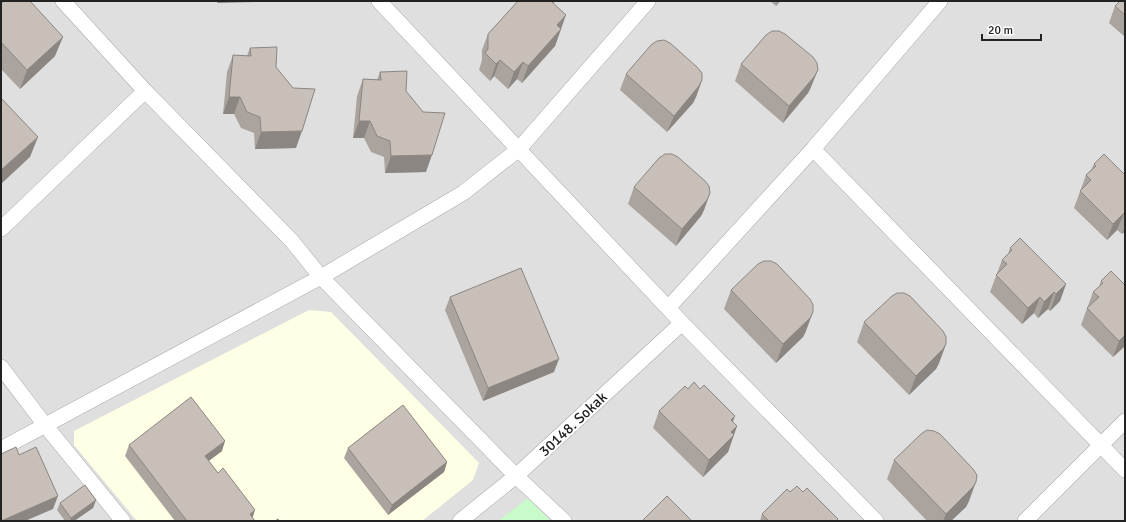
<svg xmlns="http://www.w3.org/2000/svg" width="1126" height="522" font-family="Signika,sans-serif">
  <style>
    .residential { fill: #e0dfdf }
    .education { fill: #ffffe5 }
    .park { fill: #c8facc }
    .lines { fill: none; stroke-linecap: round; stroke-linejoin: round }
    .street-casing { stroke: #a9a9a9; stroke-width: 16 }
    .street { stroke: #fff; stroke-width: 15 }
    .wall { fill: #aba49e }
    .shaded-wall { fill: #8b8681 }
    .building { fill: #c7bfb8; stroke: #8b8681 }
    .labels { text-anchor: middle; stroke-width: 4; stroke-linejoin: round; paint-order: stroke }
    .street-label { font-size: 15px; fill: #222; stroke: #fff }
  </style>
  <rect width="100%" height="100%" fill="#f2efe9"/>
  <path class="residential" d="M 1,1 L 1125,1 L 1125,521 L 1,521 Z"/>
  <path class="education" d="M 309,310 L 331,312 L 479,463 L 473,480 L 422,521 L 137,521 L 74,445 L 74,431 Z"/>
  <path class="park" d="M 528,498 L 551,521 L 498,521 Z"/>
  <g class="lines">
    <g class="street-casing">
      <path id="street" d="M 63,1 L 145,91 L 291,240 L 321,277 L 516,476 L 564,521
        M 379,1 L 682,323 L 876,521
        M 813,149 L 1125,470
        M 1,229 L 145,91
        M 668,308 L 813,149 L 940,1
        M 1,367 L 45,425 L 123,521
        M 1,449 L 321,277 L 463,193 L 519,149 L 648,1
        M 460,521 L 516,476 L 682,323
        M 1025,521 L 1125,421"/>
    </g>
    <use href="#street" class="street"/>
  </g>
  <path class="wall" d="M 518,1 L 555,1 L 554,3 L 561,29 L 555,46 L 522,83 L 517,79 L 508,89 L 494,76 L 490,81 L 479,70 L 482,60 L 482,50 L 488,34 Z
    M 770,1 L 780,1 L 776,6 Z
    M 1125,1 L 1125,37 L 1109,23 L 1115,6 Z
    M 1,4 L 55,56 L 20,89 L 1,69 Z
    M 250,48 L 276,67 L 296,148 L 255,149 L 254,133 L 241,128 L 234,114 L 223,114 L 227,72 L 233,55 L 247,56 Z
    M 741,64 L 811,87 L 808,93 L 783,123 L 735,81 Z
    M 380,72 L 406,91 L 426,172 L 385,173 L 384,157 L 371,152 L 364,138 L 353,138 L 357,96 L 363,79 L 377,80 Z
    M 626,74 L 702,80 L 696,97 L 693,103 L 667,132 L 620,90 Z
    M 1094,164 L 1125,175 L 1125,231 L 1122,234 L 1117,230 L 1107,240 L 1074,208 L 1086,175 L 1091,170 Z
    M 634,187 L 710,193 L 704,210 L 701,216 L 676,246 L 628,204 Z
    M 1010,248 L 1066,284 L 1060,301 L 1050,311 L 1048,309 L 1038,318 L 1034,313 L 1022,324 L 990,292 L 1002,260 L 1008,254 Z
    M 1101,281 L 1125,285 L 1125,347 L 1125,346 L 1113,357 L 1081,325 L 1093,292 L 1099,287 Z
    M 731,290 L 806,331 L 803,337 L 776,363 L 724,309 Z
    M 450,297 L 554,372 L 483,401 L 445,310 Z
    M 864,322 L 946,344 L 939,363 L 936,369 L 909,395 L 857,342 Z
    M 688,389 L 700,389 L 737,426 L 728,452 L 703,477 L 653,428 L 659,411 Z
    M 129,445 L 222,451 L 208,461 L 255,521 L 175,521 L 125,456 Z
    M 348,448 L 447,462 L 444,472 L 388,515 L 344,458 Z
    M 894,460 L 969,501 L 966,507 L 951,521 L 927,521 L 887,479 Z
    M 790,492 L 803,492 L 837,521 L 760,521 L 762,514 Z
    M 96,500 L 93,508 L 74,521 L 65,521 L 57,510 L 60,503 Z"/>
  <path class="shaded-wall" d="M 218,1 L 259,1 L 259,2 L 217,3 Z
    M 778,1 L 780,1 L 776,6 Z
    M 566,15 L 555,46 L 522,83 L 528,66 L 557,25 Z
    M 63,37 L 55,56 L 20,89 L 27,70 Z
    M 500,60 L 494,76 L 490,81 L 496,64 Z
    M 523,62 L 517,79 L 508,89 L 514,72 Z
    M 818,70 L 811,87 L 808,93 L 783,123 L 789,106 Z
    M 702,80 L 696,97 L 693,103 L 667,132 L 674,116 Z
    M 229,97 L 240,97 L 234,114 L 223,114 Z
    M 359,121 L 370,121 L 364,138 L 353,138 Z
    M 302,131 L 296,148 L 255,149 L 261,132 Z
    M 38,137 L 30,157 L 1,184 L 1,170 Z
    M 432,155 L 426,172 L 385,173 L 391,156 Z
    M 710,193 L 704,210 L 701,216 L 676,246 L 682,229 Z
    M 1124,213 L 1117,230 L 1107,240 L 1113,224 Z
    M 1125,227 L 1125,231 L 1122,234 Z
    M 1066,284 L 1060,301 L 1050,311 L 1056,294 Z
    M 1054,292 L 1048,309 L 1038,318 L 1044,302 Z
    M 1040,297 L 1034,313 L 1022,324 L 1028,308 Z
    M 813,312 L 806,331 L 803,337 L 776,363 L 783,344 Z
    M 1125,335 L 1125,346 L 1113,357 L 1119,341 Z
    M 946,344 L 939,363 L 936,369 L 909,395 L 916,376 Z
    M 559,359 L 554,372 L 483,401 L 488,388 Z
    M 735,416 L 729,432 L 731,420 Z
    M 737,426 L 728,452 L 703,477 L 709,460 L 731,432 Z
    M 225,441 L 222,451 L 201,467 L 205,456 Z
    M 447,462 L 444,472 L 388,515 L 392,505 Z
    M 976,482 L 969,501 L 966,507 L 951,521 L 943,521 L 946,514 Z
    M 58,496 L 53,509 L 25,521 L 1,521 Z
    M 96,500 L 93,508 L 74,521 L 70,521 L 71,518 Z
    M 255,510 L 252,520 L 250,514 Z"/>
  <path class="building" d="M 4,1 L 30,1 L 63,37 L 27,70 L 1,42 L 1,4 Z
    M 518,1 L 553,1 L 552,2 L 566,15 L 557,25 L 561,29 L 528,66 L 523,62 L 514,72 L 500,60 L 496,64 L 485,53 L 488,49 L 488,34 Z
    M 1120,1 L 1125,1 L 1125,15 L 1115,6 Z
    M 772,31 L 779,31 L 785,34 L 813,57 L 817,63 L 818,70 L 814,77 L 789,106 L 741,64 L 766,35 Z
    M 664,40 L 670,43 L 697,67 L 702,73 L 702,80 L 699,86 L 674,116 L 626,74 L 651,45 L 657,41 Z
    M 277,47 L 276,67 L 293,88 L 315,89 L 302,131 L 261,132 L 260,117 L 247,112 L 240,97 L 229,97 L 233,55 L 251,56 L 250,48 Z
    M 407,71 L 406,91 L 423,112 L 445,113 L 432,155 L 391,156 L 390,141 L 377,136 L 370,121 L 359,121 L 363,79 L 381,80 L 380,72 Z
    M 1,98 L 38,137 L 1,170 Z
    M 665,154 L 672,154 L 678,157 L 705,181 L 709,186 L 710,193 L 707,200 L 682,229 L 634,187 L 659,158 Z
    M 1104,154 L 1125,175 L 1125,214 L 1124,213 L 1113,224 L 1080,191 L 1091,180 L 1086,175 L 1096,166 L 1094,164 Z
    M 1020,238 L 1066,284 L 1056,294 L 1054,292 L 1044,302 L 1040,297 L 1028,308 L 996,275 L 1007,264 L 1002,260 L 1012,250 L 1010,248 Z
    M 764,261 L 771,261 L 777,264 L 810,299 L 813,305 L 813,312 L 810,318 L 783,344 L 731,290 L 758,264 Z
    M 521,268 L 559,359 L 488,388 L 450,297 Z
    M 1111,271 L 1125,285 L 1125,335 L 1119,341 L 1087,308 L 1099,297 L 1093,292 L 1103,283 L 1101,281 Z
    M 897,293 L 904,293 L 910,296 L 943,331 L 946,337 L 946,344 L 943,349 L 916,376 L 864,322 L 892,296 Z
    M 694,382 L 700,389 L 704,385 L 735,416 L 731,420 L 737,426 L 731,432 L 734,435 L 709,460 L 659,411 L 685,386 L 688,389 Z
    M 191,397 L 225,441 L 205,456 L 218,473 L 223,468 L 255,510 L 250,514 L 255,521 L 187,521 L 129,445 Z
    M 403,405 L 447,462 L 392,505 L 348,448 Z
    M 927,430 L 934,431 L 940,434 L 973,469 L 977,475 L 976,482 L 973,487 L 946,514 L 894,460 L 921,434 Z
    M 16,447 L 19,455 L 36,447 L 58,496 L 1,521 L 1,454 Z
    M 85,485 L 96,500 L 71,518 L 60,503 Z
    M 797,486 L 803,492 L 807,488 L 838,519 L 836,521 L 769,521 L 762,514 L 787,489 L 790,492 Z
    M 667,496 L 692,521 L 642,521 Z
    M 278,519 L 279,521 L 275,521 Z"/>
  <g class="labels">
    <g class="street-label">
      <text transform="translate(573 424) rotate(-43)" y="5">30148. Sokak</text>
    </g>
  </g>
  <rect width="1126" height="522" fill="none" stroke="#222222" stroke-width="4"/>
  <path d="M982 34v6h59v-6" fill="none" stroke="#222222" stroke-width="2"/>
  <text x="988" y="34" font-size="12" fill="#222222" stroke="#ffffff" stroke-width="3" paint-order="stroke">20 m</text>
</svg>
